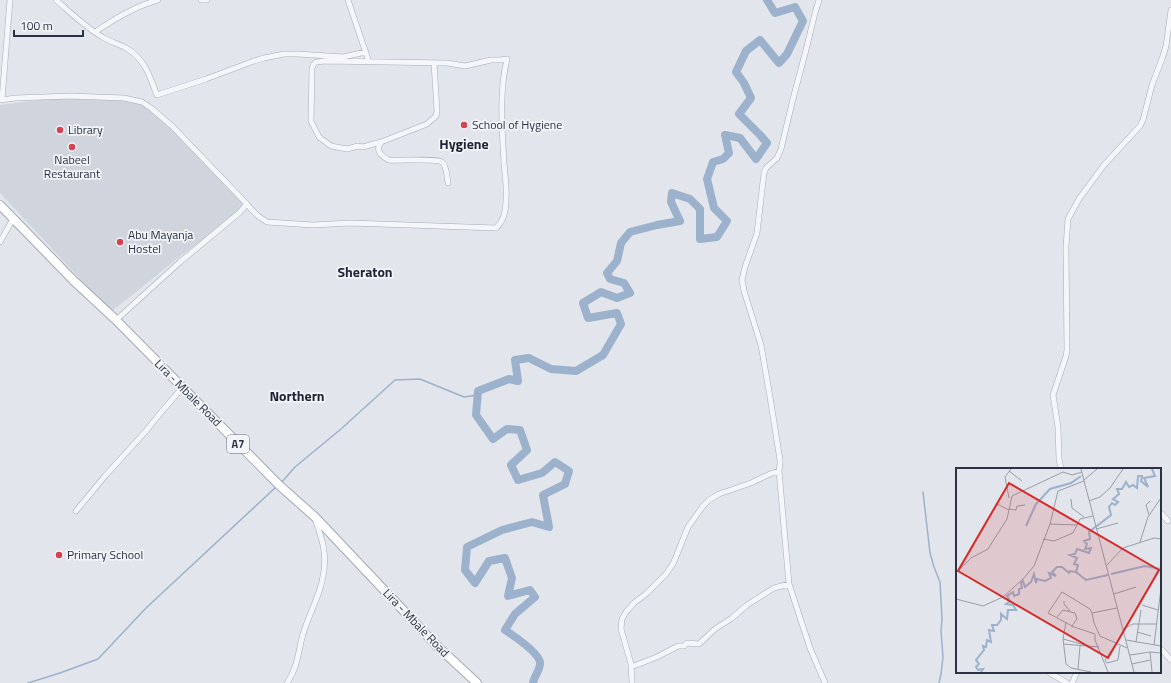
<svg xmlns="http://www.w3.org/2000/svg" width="1171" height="683" font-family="'Titillium Web',sans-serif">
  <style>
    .built { fill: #d0d4dd }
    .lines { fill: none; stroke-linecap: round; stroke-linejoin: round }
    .stream { stroke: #9cb1cc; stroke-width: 1.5 }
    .river { stroke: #9cb1cc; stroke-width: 8 }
    .street-casing { stroke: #a7acb6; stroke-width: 6 }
    .primary-casing { stroke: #a1a9b7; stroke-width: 10 }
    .street { stroke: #f5f6f9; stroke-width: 5 }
    .primary { stroke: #fff; stroke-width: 8 }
    .poi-dot { fill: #d44352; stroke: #f2f4f8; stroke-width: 1.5 }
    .labels { text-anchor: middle; stroke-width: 3.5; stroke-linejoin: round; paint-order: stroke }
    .shield { fill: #f2f4f8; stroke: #656c7a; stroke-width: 1 }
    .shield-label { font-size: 11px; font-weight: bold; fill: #293244 }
    .poi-label { font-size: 12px; fill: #293244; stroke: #f2f4f8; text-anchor: start }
    .street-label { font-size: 12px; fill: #293244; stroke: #f2f4f8 }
    .quarter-label { font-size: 14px; font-weight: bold; fill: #1b2335; stroke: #f2f4f8 }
    .inset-river { fill: none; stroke: #9cb1cc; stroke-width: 2 }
    .inset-road { fill: none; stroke: #989da8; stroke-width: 1 }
    .view { fill: #d62828; fill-opacity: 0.15; stroke: #d62828; stroke-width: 2 }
    .inset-edge { fill: none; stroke: #293244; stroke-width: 2 }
  </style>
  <rect width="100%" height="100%" fill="#e2e5eb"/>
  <path class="built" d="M 70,96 L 124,98 L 140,103 L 168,125 L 196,154 L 245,203 L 232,218 L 183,254 L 111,312 L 0,193 L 0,105 Z"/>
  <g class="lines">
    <path class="stream" d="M 281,483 L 295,467 L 341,429 L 395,380 L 420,379 L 464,397 L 478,395
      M 923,492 L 930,553 L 934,567 L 940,582 L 942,619 L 941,631 L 943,657 L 941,674 L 939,683
      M 28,683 L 60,673 L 98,659 L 146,608 L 276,487"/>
    <path class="river" d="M 533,683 C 534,676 541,669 540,662 C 538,652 514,636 505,630 L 515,614 L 535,597 L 530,590 L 508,596 L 512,578 L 505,558 L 489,561 L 475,583 L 465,570 L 467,547 L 502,530 L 532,522 L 549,527 L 543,495 L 565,484 L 569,471 L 555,462 L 542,473 L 518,480 L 511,465 L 527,450 L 520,430 L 507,429 L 493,439 L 476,415 L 478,391 L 509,379 L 518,381 L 515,360 L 529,358 L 551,369 L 576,371 L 603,355 L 621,324 L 617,313 L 588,318 L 583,303 L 601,292 L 617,298 L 630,293 L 624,283 L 610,279 L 607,273 L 617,261 L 621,243 L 630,232 L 657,225 L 680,221 L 671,202 L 672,193 L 690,199 L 700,209 L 700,239 L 717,237 L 727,221 L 714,208 L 707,179 L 713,162 L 723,159 L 729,153 L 725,135 L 740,138 L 756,159 L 767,143 L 760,135 L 739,114 L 751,98 L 744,83 L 736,72 L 746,51 L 760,40 L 779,63 L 787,54 L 803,21 L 795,7 L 775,13 L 767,0"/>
    <g class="street-casing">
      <path id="street" d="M 56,0 C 71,13 86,28 104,38 C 111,42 119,44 126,48 C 144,58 150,76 156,93 L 157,95 L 206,79 L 254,61 L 264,58 L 284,54 L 298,54 L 343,57 L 366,52
        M 201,0 L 207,0
        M 348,0 L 369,62
        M 819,0 L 815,13 L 806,50 L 792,103 L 781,149 L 777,158 L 766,168 L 764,173 L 757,233 L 745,267 L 742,280 L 744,291 L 761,345 L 770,397 L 780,460 L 780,464 L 779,471 L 789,584 L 810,648 L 825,683
        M 95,32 C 114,19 135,6 158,0
        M 2,99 L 10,0
        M 0,100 L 16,98 L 70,96 L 124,98 L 142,102 L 151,108 L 172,126 L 247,204 L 239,213 L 180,262 L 116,320
        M 381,142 C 375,151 381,156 389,160 C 398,161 437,158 442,162 C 447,166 447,178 448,183
        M 247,204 L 251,209 L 258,216 L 267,222 L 313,225 L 350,223 L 496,228 C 504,221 506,210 506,200 C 507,188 505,175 504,163 C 502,130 499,91 507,59 L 500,60 L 491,60 L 465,66 L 447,63 L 325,61 L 316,62 L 313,65 L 312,69 L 311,121 L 319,137 L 331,146 L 347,149 L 358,146 L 363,147 L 381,142 L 427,124 L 436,116 L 437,111 L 434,63
        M 0,242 L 13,219
        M 1061,469 L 1059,459 L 1058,427 L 1053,395 L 1066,356 L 1067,350 L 1066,247 L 1068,219 L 1079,199 L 1104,165 L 1140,126 L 1143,120 L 1152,85 L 1162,59 L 1166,46 L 1171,10
        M 76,511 L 105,476 L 146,431 L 158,416 L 182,388
        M 1160,512 L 1168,521
        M 1160,648 L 1171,660
        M 631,667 L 657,657 L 678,646 L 684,646 L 687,643 L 699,644 L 715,629 L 732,618 L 747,605 L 774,588 L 789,584
        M 1048,672 L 1067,683
        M 287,683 C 298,667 298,652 303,634 C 312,605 328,583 324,551 C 323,540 318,529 315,518
        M 632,683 L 631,664 L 621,629 L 622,619 L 626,612 L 634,603 L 647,593 L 666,574 L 673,564 L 688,527 L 703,506 L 709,500 L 719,494 L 751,483 L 770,474 L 779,471
        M 1072,683 L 1077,672"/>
    </g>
    <g class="primary-casing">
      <path id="primary" d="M 0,205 L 73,280 L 116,320 L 279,485 L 315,517 L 436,645 L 477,683"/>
    </g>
    <use href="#street" class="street"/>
    <use href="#primary" class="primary"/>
  </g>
  <g class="poi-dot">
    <circle cx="464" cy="125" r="4"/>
    <circle cx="60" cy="130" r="4"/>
    <circle cx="72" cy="147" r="4"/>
    <circle cx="120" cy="242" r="4"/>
    <circle cx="59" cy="555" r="4"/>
  </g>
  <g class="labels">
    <rect class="shield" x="227" y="435" width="22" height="18" rx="3"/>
    <g class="shield-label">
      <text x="238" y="448">A7</text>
    </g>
    <g class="poi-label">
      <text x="472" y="129">School of Hygiene</text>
      <text x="68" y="134">Library</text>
      <text x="72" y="164" text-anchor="middle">Nabeel<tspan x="72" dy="14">Restaurant</tspan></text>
      <text x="128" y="239">Abu Mayanja<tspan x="128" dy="14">Hostel</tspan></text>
      <text x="67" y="559">Primary School</text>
    </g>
    <g class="street-label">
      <text transform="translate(188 393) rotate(45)" y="4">Lira - Mbale Road</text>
      <text transform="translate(416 623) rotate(46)" y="4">Lira - Mbale Road</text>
    </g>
    <g class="quarter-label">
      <text x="464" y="149">Hygiene</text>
      <text x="365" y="277">Sheraton</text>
      <text x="297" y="401">Northern</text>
    </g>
  </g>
  <g transform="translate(956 468)">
    <rect width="205" height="205" fill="#e2e5eb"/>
    <path class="inset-river" d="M 70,58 L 80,36 L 94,21 L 115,15 L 125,8M 120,104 L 130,112 L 152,107M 155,106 L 189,98 L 205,101M 25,204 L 27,201 L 22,202 L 20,199 L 23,196 L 20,192 L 28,182 L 27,178 L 30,179 L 31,172 L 35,174 L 33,162 L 38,163 L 36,157 L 41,157 L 45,152 L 45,146 L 51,151 L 52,142 L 60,142 L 57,137 L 50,136 L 54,133 L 51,128 L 57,124 L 58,128 L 63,126 L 63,121 L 66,120 L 65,115 L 67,113 L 69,119 L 75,114 L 78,106 L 80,115 L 81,111 L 89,113 L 95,110 L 93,105 L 100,108 L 96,104 L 101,99 L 106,99 L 113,105 L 114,103 L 120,104 L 122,97 L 118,96 L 121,90 L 114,87 L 119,86 L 121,81 L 133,85 L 135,80 L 129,81 L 131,76 L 128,73 L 134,71 L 133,64 L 155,47 L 153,39 L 156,35 L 159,37 L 162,34 L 157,31 L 163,26 L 161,21 L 166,21 L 170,14 L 173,19 L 177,17 L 181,20 L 182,8 L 186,8 L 185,13 L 192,19 L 188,10 L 199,8 L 196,1"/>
    <path class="inset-road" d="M 125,1 L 178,204M 53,3 L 66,13M 128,12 L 141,1M 53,30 L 49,9 L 55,1M 115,31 L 116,40 L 128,49M 133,33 L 144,29 L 154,20 L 167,1M 41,36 L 53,42M 53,41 L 60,42 L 61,38 L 69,37M 193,47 L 190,37 L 194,33M 94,56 L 121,57M 140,61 L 162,55M 87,71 L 98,73 L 117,65 L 124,51 L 137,48M 184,74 L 192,49 L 205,30M 151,97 L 167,80 L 198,70 L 205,71M 0,105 L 15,90 L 32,81 L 51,51 L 56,28 L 107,4 L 116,7 L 126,4M 158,126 L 180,119M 0,131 L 27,138 L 47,129 L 67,111 L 78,98 L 94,56 L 102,23 L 128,13M 108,133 L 108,136 L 114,143M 186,137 L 202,142M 161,140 L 136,145 L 138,155 L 144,168 L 171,180M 101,149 L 107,142 L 119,145 L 121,151 L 116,158 L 92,145 L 106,124 L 134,141 L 136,145M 110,154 L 107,171 L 110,196 L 115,200 L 135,204M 115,158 L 139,166 L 139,172 L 152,204M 167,161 L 177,156 L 201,156M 181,164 L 195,168M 107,171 L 129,177M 170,172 L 205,178M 180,174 L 185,142M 107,176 L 143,179M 159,177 L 149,192 L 151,195 L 162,192 L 164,178M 198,177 L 205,120M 194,184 L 196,204M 174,187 L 194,184 L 205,185M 176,196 L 194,192M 122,201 L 124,178"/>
    <path class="view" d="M 53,15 L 203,102 L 152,190 L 2,103 Z"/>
    <rect width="205" height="205" class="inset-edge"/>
  </g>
  <path d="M14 30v6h69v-6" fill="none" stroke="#293244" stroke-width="2"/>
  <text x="20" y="30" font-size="12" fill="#293244" stroke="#f2f4f8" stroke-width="3" paint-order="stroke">100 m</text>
</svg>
